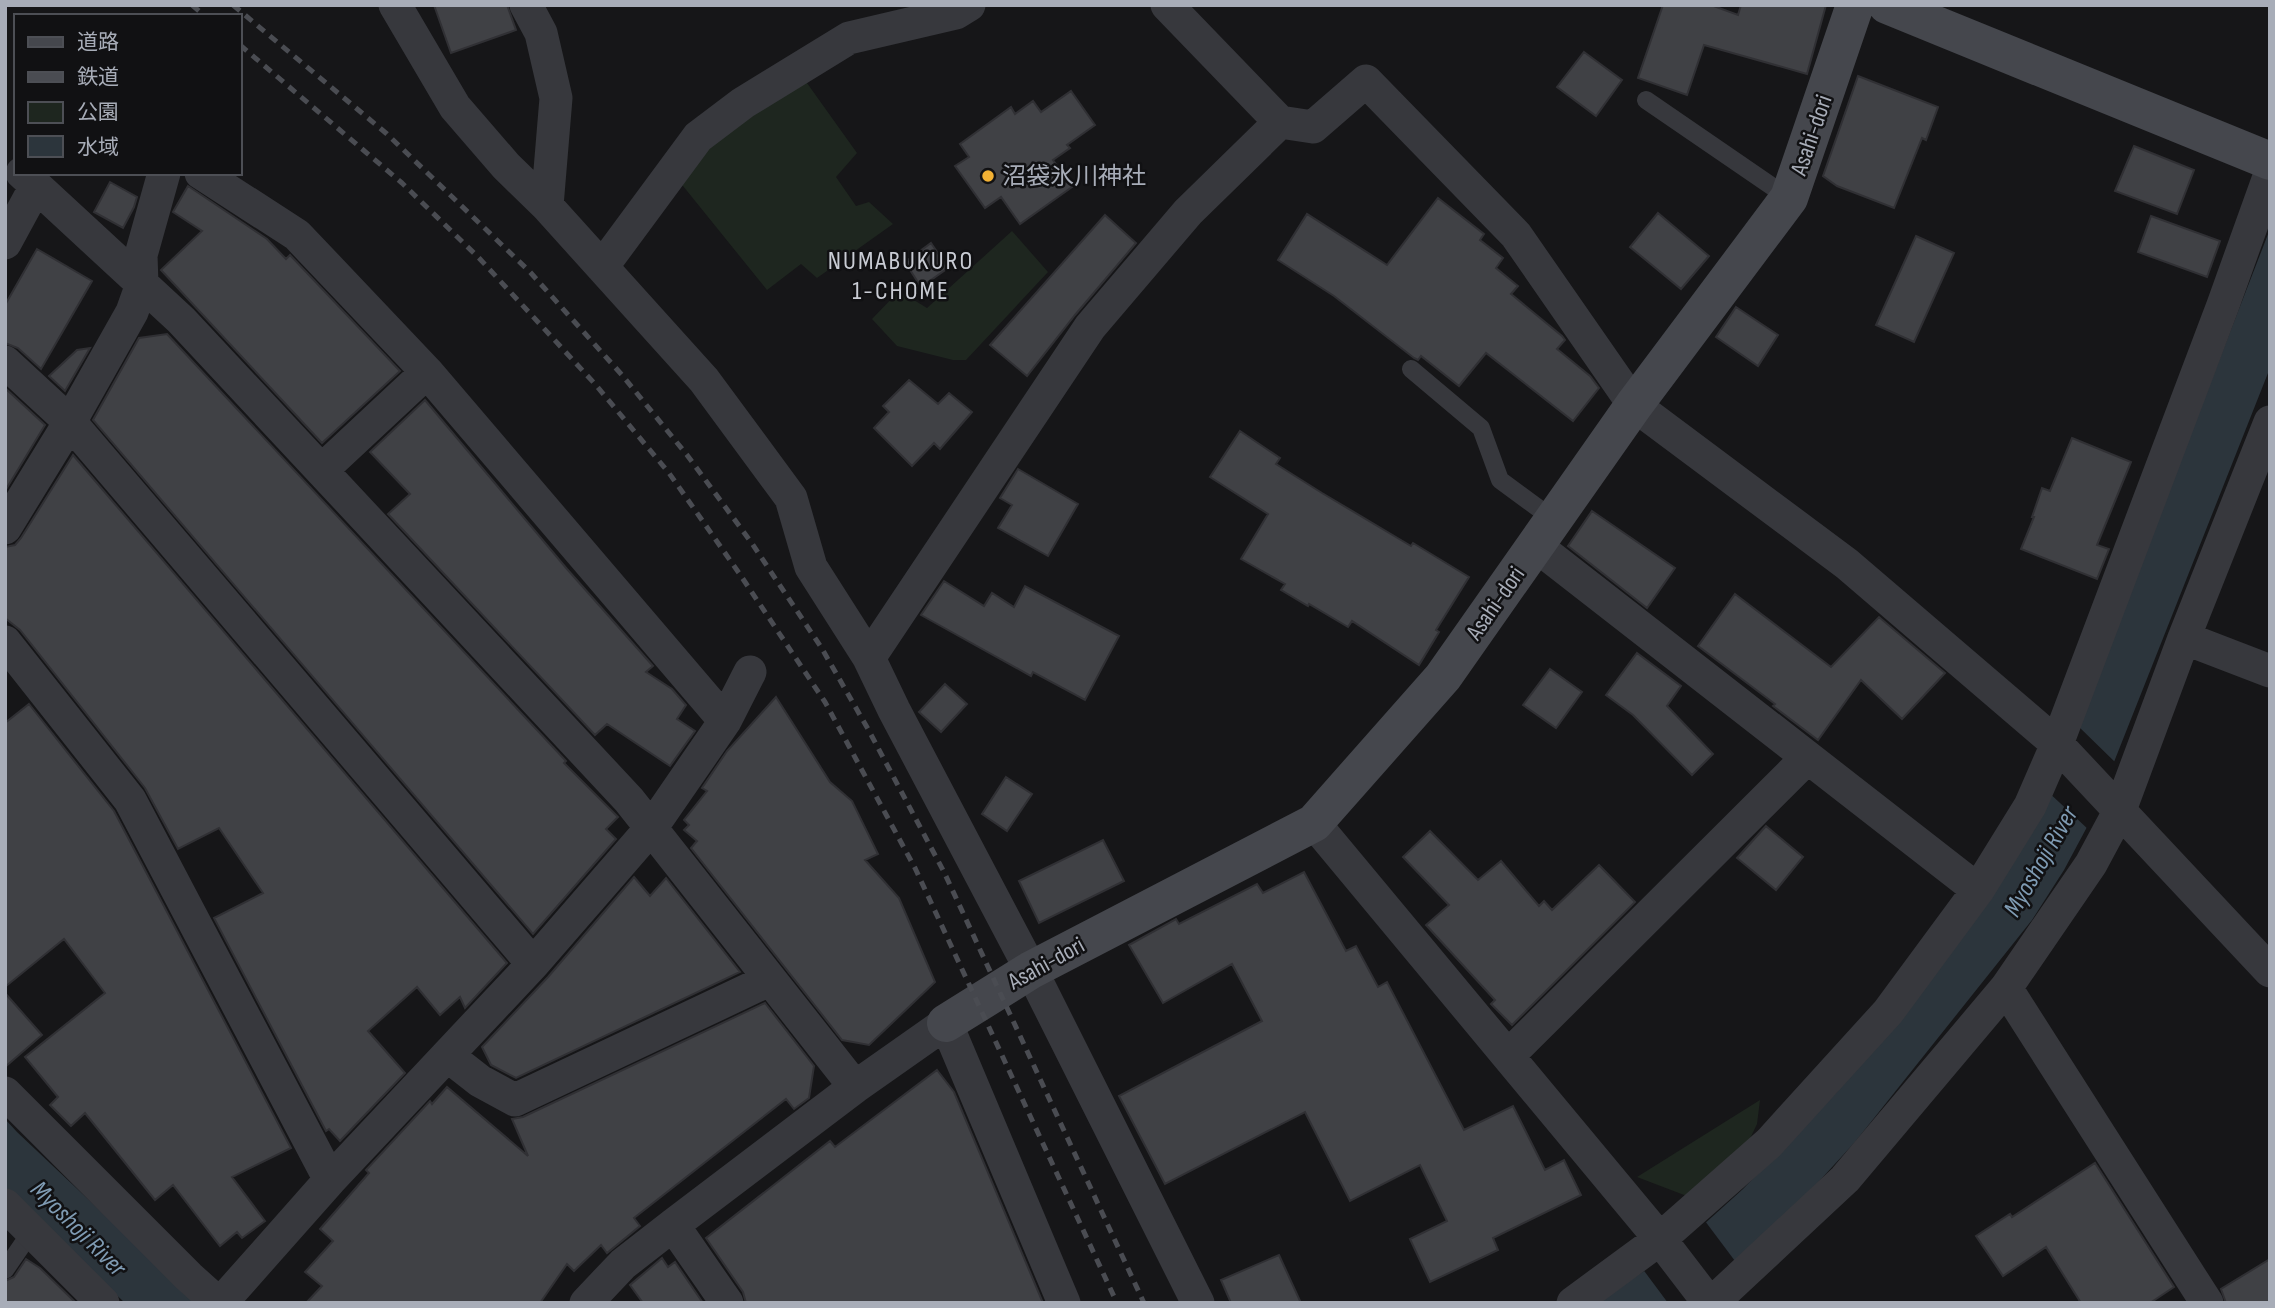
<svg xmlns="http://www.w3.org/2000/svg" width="2275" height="1308" font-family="'Sofia Sans Condensed','Noto Sans JP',sans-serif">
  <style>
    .green { fill: #1e261f }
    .water { fill: #2c353c }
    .pier { fill: #161618 }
    .building { fill: #404145; stroke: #303034; stroke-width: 2 }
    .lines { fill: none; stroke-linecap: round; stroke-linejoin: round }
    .lane { stroke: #37383d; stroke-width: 18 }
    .street { stroke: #37383d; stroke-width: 33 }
    .secondary { stroke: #45474d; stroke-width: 38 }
    .rail { stroke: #4a4c52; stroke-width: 5; stroke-dasharray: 9 7; stroke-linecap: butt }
    .poi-dot { fill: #f2b134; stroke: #111113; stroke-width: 2.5 }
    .labels { text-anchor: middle; stroke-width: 5; stroke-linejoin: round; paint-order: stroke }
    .street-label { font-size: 24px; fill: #a8adb8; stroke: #111113 }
    .poi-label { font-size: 24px; fill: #a8adb8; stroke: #111113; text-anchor: start }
    .neighbourhood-label { font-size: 26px; letter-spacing: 2px; fill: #c9ccd4; stroke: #111113 }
    .water-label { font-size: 26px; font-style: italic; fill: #7f9bb3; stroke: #111113 }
  </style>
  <rect width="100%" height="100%" fill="#161618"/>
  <path class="green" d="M 802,76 L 857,153 L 836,177 L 856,206 L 869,202 L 893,224 L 817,278 L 801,264 L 767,290 L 679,181 L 702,145 Z
    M 1012,231 L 1048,272 L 966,360 L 953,360 L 897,346 L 872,319 L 899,291 L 927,308 Z
    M 1760,1100 L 1757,1124 L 1747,1145 L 1692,1198 L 1637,1177 Z"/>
  <path class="water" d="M 2270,229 L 2270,368 L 2114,762 L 2087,827 L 2064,870 L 2032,920 L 1855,1142 L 1801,1201 L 1690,1303 L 1595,1303 L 1672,1253 L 1743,1189 L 1837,1092 L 2077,727 Z
    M 5,1119 L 17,1132 L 198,1303 L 125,1303 L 5,1190 Z"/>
  <path class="pier" d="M 2076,724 L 2117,764 L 2089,830 L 2045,789 Z
    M 1705,1221 L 1738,1265 L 1695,1303 L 1668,1303 L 1642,1268 Z"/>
  <path class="building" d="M 434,5 L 507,5 L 516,30 L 451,53 Z
    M 1663,5 L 1711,5 L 1738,15 L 1741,5 L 1826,5 L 1807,74 L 1704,45 L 1687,95 L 1638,78 Z
    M 1584,52 L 1622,80 L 1596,116 L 1557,87 Z
    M 1858,76 L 1938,107 L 1926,140 L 1922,138 L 1894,208 L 1837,186 L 1823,176 Z
    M 1071,91 L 1095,125 L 1067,145 L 1070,148 L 1053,160 L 1072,187 L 1020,224 L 1001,197 L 985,208 L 955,166 L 969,157 L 960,144 L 1011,107 L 1015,114 L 1033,101 L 1041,112 Z
    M 2134,146 L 2194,170 L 2177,214 L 2115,191 Z
    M 110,182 L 137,197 L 134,207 L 123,228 L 94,212 Z
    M 188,186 L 267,239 L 286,259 L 290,255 L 400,371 L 322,443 L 161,270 L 202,231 L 173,212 Z
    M 1438,198 L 1484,234 L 1480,240 L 1503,258 L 1496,268 L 1518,286 L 1511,294 L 1562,336 L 1565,340 L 1557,349 L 1590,376 L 1599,388 L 1573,421 L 1486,353 L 1459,386 L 1421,356 L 1418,360 L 1414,358 L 1334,296 L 1278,260 L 1307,214 L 1387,265 Z
    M 1658,213 L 1709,256 L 1681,289 L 1630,247 Z
    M 1105,215 L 1136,243 L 1075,315 L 1027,376 L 990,345 Z
    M 2151,216 L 2220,241 L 2207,277 L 2138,252 Z
    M 1916,236 L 1954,253 L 1914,342 L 1876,325 Z
    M 931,243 L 948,268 L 921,287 L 905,262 Z
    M 37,249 L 92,281 L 41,369 L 18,348 L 5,343 L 5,305 Z
    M 1736,307 L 1778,335 L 1758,366 L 1716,337 Z
    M 167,334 L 566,761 L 564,763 L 618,817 L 606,829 L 616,839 L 533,934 L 93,420 L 139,338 Z
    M 90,348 L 65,391 L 49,376 L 77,350 Z
    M 909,380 L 938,404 L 949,393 L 972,412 L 940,449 L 934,443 L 912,466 L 874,428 L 889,412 L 883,406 Z
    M 5,388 L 45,425 L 5,491 Z
    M 425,400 L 567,569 L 653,666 L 646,672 L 672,689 L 686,705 L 677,719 L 695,731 L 670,766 L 607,724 L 595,735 L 388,514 L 410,494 L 370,452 Z
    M 1240,431 L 1280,458 L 1276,464 L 1322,493 L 1411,546 L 1413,543 L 1469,577 L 1436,630 L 1439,632 L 1419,665 L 1352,621 L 1348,627 L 1309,604 L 1308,606 L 1281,590 L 1285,584 L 1241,559 L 1268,514 L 1210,477 Z
    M 2072,438 L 2131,462 L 2097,545 L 2109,549 L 2097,579 L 2021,549 L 2034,517 L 2032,517 L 2042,488 L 2050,491 Z
    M 73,455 L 507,963 L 465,1008 L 460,997 L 440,1015 L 417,987 L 368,1031 L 405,1073 L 340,1141 L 329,1129 L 326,1131 L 214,918 L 263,893 L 219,828 L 178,849 L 145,788 L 20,630 L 5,618 L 5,547 L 15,545 L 21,538 Z
    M 1018,469 L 1078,504 L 1048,556 L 998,528 L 1012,505 L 1000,498 Z
    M 1592,511 L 1675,568 L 1647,608 L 1568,546 Z
    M 944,581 L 984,606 L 992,593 L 1014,607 L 1025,586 L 1119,636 L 1085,700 L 1033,672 L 1031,676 L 921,615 Z
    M 1735,594 L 1831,667 L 1879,617 L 1945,673 L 1902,719 L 1861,680 L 1818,740 L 1773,706 L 1775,704 L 1698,646 Z
    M 1637,653 L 1681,686 L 1667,706 L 1713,754 L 1692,775 L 1633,715 L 1606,695 Z
    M 1550,669 L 1582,692 L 1556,728 L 1523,705 Z
    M 945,684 L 967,704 L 941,732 L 919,712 Z
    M 776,697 L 830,782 L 852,801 L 878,854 L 865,860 L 899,898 L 935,982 L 869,1045 L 842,1040 L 691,848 L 697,841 L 684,830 L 689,825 L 684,820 L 707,791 L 702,788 L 727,751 Z
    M 29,704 L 114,811 L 291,1148 L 232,1177 L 265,1221 L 242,1238 L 237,1232 L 220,1246 L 173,1185 L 155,1200 L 85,1113 L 71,1126 L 50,1105 L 58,1097 L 25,1057 L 105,993 L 64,939 L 5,987 L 5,723 Z
    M 1006,777 L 1032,794 L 1007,831 L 982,814 Z
    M 1766,826 L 1803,857 L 1776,890 L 1737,858 Z
    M 1430,831 L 1478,880 L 1501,861 L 1539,906 L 1544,901 L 1552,910 L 1599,865 L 1635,902 L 1512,1025 L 1491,1004 L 1495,1000 L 1426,925 L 1449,905 L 1403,857 Z
    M 1103,840 L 1124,881 L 1039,923 L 1019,881 Z
    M 1304,872 L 1346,951 L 1356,946 L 1378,987 L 1387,982 L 1464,1130 L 1513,1106 L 1545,1170 L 1564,1160 L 1581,1195 L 1493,1238 L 1498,1250 L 1430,1282 L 1410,1239 L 1447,1221 L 1420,1165 L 1350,1201 L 1305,1112 L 1165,1184 L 1119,1096 L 1262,1021 L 1232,964 L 1163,1003 L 1129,945 L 1176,919 L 1179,924 L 1257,884 L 1263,893 Z
    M 634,877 L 650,896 L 666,878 L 740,972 L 516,1078 L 491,1065 L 482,1047 L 548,977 Z
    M 5,993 L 42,1035 L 5,1067 Z
    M 765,1003 L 814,1066 L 809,1098 L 794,1109 L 786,1099 L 634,1218 L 640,1226 L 607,1253 L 601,1245 L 574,1271 L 567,1264 L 540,1303 L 306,1303 L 322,1286 L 305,1272 L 333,1241 L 320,1229 L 369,1173 L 366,1170 L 430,1101 L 432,1104 L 447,1087 L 528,1156 L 512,1119 L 523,1117 Z
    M 937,1070 L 954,1092 L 1043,1303 L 746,1303 L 743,1292 L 706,1238 L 830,1141 L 835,1147 Z
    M 2095,1163 L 2174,1287 L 2150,1303 L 2081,1303 L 2046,1247 L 2003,1276 L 1976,1236 L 2010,1214 L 2012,1217 Z
    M 1279,1255 L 1301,1303 L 1231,1303 L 1221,1280 Z
    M 662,1258 L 668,1267 L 675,1262 L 703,1303 L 643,1303 L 630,1285 Z
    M 26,1259 L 40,1268 L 76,1303 L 5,1303 L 5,1281 L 14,1277 Z
    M 2270,1259 L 2270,1303 L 2226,1303 L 2221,1289 Z"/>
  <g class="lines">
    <path class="lane" d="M 1646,100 L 1789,198
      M 1411,369 L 1481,428 L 1500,480 L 1553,519
      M 5,1270 L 31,1232"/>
    <path class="street" d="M 395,5 L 455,107 L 506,166 L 547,206 L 704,380 L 791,498 L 811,567 L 869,658 L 894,710 L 1031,970 L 1198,1303
      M 526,5 L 541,33 L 556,98 L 547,206
      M 1167,5 L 1280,122 L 1313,127 L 1366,81 L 1516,235 L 1634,405 L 1847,564 L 2057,744 L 2270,971
      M 22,173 L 181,320 L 629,800 L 855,1087
      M 201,173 L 297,235 L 427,372 L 725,721
      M 5,243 L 36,186
      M 602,267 L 698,137 L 743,103 L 849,38 L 956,13 L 969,5
      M 5,362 L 70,422 L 533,964
      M 322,470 L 427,372
      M 5,528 L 70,422 L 132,312 L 142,284 L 141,255 L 164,173
      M 1535,545 L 1978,890
      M 2184,638 L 2270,671
      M 5,642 L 130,800 L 330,1180
      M 869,658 L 1090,327 L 1188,212 L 1280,122
      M 1314,823 L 1660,1239 L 1709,1303
      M 2006,988 L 2207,1303
      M 448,1056 L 480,1081 L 515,1100 L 769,980
      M 1508,1056 L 1807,758
      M 5,1093 L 189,1277 L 218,1303
      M 5,1205 L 103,1303
      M 673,1225 L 727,1303
      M 221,1303 L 330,1180 L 533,964 L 652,827 L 725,721 L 750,672
      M 586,1303 L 623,1264 L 673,1225 L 855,1087 L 946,1023 L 1064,1303
      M 1573,1303 L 1660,1239 L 1769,1143 L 1888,1012 L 1978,890 L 2030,806 L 2057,744 L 2223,305 L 2270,174
      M 1712,1303 L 1845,1179 L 2006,988 L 2091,864 L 2120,810 L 2184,638 L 2270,422"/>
    <path class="secondary" d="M 1887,5 L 2270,161
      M 946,1023 L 1031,970 L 1314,823 L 1443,677 L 1634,405 L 1789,198 L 1855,5"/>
    <path class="rail" d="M 192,5 L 205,16
      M 233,5 L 387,134 L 530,272 L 622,375 L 687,455 L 751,542 L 821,647 L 868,729 L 944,872 L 1144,1303
      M 240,45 L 402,183 L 479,258 L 595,384 L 669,473 L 739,573 L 825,702 L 915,868 L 1117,1303"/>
  </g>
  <circle class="poi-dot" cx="988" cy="176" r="7"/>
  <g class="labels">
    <g class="street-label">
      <text transform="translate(1811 135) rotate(-71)" y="8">Asahi-dori</text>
      <text transform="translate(1495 603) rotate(-55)" y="8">Asahi-dori</text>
      <text transform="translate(1046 963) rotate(-29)" y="8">Asahi-dori</text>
    </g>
    <g class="poi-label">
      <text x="1002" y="184">沼袋氷川神社</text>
    </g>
    <g class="neighbourhood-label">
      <text x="901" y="269">NUMABUKURO<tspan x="901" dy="30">1-CHOME</tspan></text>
    </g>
    <g class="water-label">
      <text transform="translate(2040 861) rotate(-60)" y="9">Myoshoji River</text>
      <text transform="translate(79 1228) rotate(45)" y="9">Myoshoji River</text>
    </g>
  </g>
  <rect width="2275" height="1308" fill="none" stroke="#a8adb8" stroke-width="14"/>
  <rect x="14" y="14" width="228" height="161" fill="#111113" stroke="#4d4f55" stroke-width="2"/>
  <rect x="28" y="37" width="35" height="10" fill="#45474d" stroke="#4d4f55" stroke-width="2"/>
  <text x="77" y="49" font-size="21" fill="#a8adb8">道路</text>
  <rect x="28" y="72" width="35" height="10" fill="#4a4c52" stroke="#4d4f55" stroke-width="2"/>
  <text x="77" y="84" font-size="21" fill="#a8adb8">鉄道</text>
  <rect x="28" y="102" width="35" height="21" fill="#1e261f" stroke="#4d4f55" stroke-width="2"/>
  <text x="77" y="119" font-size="21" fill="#a8adb8">公園</text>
  <rect x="28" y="136" width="35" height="21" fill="#2c353c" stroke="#4d4f55" stroke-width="2"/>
  <text x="77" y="154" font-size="21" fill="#a8adb8">水域</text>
</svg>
